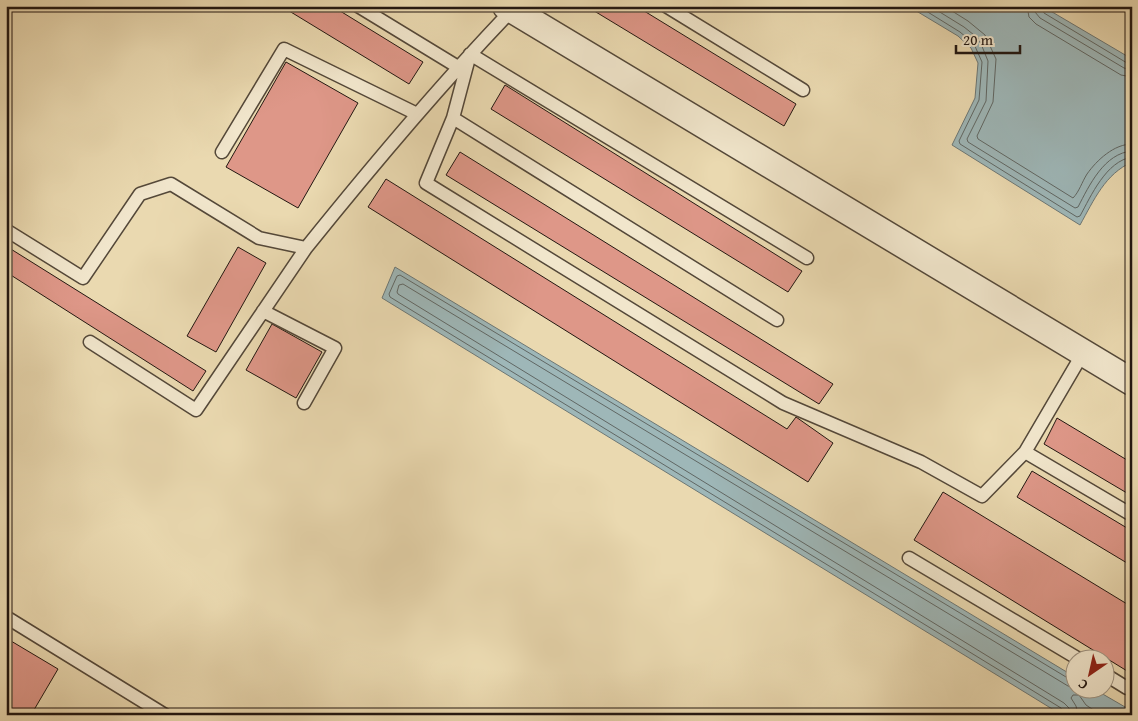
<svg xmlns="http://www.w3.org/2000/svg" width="1138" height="721" font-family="'Gentium Book Plus',serif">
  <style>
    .water { fill: #9eb7b8; stroke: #6c7775 }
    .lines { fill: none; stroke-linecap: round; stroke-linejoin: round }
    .shore { stroke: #606764; stroke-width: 1 }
    .building { fill: #de9788; stroke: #221711 }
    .lane-casing { stroke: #544839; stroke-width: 15 }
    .street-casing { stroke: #544839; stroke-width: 29 }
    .lane { stroke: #f1e6cc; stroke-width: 12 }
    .street { stroke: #f1e6cc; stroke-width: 26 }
  </style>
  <rect width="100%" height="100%" fill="#ead9b0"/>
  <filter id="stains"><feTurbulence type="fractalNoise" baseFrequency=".004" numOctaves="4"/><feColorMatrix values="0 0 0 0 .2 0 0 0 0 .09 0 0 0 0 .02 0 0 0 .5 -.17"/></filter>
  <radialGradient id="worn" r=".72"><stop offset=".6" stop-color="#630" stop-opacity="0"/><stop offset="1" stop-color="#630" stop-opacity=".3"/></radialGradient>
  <path class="water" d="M 908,6 L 1042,6 L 1132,59 L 1132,162 C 1105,174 1094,200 1080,225 L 952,145 L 975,98 L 978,63 L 971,48 L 958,36 Z
    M 395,267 L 1075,677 L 1076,688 L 1094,689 L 1132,711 L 1132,715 L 1062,715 L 382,298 Z"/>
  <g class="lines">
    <path class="shore" d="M 918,6 L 960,32 L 974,44 L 982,62 L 979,100 L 959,141 L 960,144 L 1077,217 L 1080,216 C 1091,196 1106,161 1132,157
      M 930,6 L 964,27 L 979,39 L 988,61 L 986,101 L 967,139 L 968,142 L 1075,208 L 1078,207 C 1089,186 1104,153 1132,151
      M 944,6 L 968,21 L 985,35 L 996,59 L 993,102 L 977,136 L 978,139 L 1073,198 C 1079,192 1082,182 1087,174 C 1097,160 1114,144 1132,144
      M 1027,6 L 1029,17 L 1036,24 L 1121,75 L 1132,77
      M 1034,6 L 1035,12 L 1040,18 L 1124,68 L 1132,70
      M 1041,6 L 1044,13 L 1127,63 L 1132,63
      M 1064,715 L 1061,708 L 390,297 L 389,294 L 397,276 L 400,275 L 1071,680 L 1076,681
      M 1070,715 L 1069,708 L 1064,703 L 398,294 L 397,292 L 399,285 L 403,284 L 1068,686 L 1076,687
      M 1078,715 L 1076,706 L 1071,698 L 1073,695 L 1079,695 L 1086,705 L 1101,715"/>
  </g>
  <path class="building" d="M 281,6 L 332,6 L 423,62 L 409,84 Z
    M 586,6 L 636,6 L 796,104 L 784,126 Z
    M 286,62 L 358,103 L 298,208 L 226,167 Z
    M 505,85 L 802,271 L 788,292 L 491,109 Z
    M 460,152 L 833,384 L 819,404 L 446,175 Z
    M 386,179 L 787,429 L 796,417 L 833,443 L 808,482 L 368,207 Z
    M 6,246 L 206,371 L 193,391 L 6,272 Z
    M 238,247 L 266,263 L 216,352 L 187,336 Z
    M 272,324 L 322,352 L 296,398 L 246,370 Z
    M 1057,418 L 1132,463 L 1132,496 L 1044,444 Z
    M 1032,471 L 1132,531 L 1132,566 L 1017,497 Z
    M 943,492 L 1132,607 L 1132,674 L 914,540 Z
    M 6,638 L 58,669 L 31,715 L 6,715 Z"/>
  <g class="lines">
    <g class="lane-casing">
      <path id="lane" d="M 358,6 L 458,67
        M 666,6 L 803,90
        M 453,118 L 777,320
        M 222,152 L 284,49 L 417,114
        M 6,230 L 83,278 L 140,194 L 171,184 L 259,238 L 306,248 L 196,410 L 90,342
        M 306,248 C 372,166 439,86 512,10
        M 807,258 L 470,54 L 453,118 L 426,183 L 783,403 L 921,462 L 982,496 L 1025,452 L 1132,515
        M 263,311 L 335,348 L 304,403
        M 1025,452 L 1083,353
        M 909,558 L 1077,658
        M 6,617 L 165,715
        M 1106,675 L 1127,688 L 1132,687"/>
    </g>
    <g class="street-casing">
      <path id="street" d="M 506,6 L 1132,382"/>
    </g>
    <use href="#lane" class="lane"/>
    <use href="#street" class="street"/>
  </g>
  <rect width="1138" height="721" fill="none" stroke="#ead9b0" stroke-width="25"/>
  <rect x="8" y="8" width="1123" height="706" fill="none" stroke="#221711" stroke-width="2.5"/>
  <rect x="12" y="12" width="1113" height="696" fill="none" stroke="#221711"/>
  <g transform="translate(1090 674) rotate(214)"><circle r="24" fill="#f1e6cc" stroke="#9e9381"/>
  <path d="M0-4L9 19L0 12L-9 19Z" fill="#8f2418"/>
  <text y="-8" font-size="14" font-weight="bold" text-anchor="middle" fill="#221711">С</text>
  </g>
  <path d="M956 45v8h64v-8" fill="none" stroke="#221711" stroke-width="2.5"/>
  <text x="963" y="45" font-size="15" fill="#221711" stroke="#f1e6cc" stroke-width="4" paint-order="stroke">20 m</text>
  <rect width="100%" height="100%" filter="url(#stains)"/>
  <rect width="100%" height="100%" fill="url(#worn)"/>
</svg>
